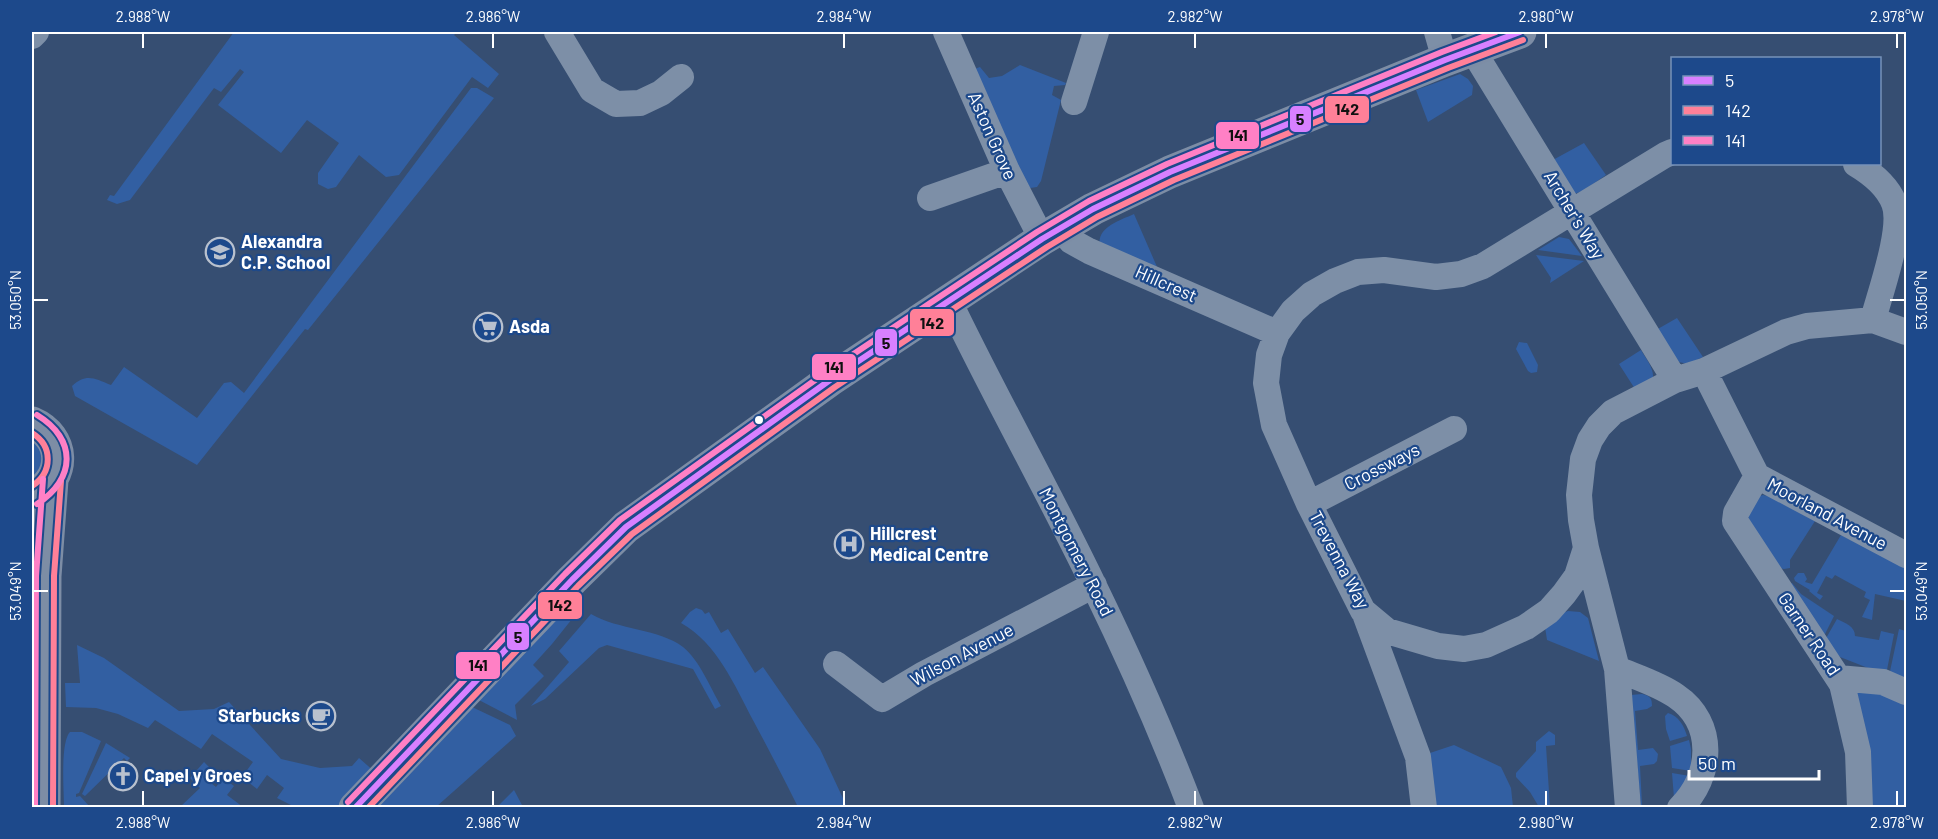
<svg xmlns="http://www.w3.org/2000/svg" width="1938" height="839" font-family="Barlow,sans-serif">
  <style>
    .green { fill: #325fa2 }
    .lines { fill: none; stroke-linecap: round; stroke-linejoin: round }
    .minor { stroke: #7d8fa7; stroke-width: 26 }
    .major { stroke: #7d8da5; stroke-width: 33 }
    .bus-1-casing { stroke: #1d498b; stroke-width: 10 }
    .bus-2-casing { stroke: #1d498b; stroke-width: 10 }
    .bus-3-casing { stroke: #1d498b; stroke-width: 10 }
    .bus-1 { stroke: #d880ff; stroke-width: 6 }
    .bus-2 { stroke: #ff8098; stroke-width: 6 }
    .bus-3 { stroke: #ff80c5; stroke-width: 6 }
    .ticks { fill: none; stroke: #fff; stroke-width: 2 }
    .bus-dot { fill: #fff; stroke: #1d498b; stroke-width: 2 }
    .labels { text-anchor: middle; stroke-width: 4.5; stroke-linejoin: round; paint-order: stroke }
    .street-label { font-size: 18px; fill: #fff; stroke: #1d498b }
    .poi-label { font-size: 18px; font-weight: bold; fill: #fff; stroke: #1d498b; text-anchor: start }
    .line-badge { stroke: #1d498b; stroke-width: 2 }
    .pale-badge-label { font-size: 16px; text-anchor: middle; font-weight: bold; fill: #111 }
    .neatline { fill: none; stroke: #fff; stroke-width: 2 }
    .ticks-label { font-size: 15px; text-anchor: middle; fill: #fff }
  </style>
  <rect width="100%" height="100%" fill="#364e72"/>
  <path class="green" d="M 234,32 L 457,32 L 454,35 L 499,74 L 488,88 L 472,77 L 399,175 L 386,177 L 359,155 L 336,187 L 328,189 L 318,184 L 318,173 L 339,143 L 307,120 L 281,153 L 218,105 L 244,72 L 240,69 L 221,92 L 214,88 L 130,200 L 117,204 L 107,200 L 110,195 L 114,196 Z
    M 1020,65 L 1066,83 L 1065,85 L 1054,86 L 1052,95 L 1061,100 L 1041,181 L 1037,187 L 1030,188 L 966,72 L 980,67 L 989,78 L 1002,76 Z
    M 1460,74 L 1468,79 L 1473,86 L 1472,95 L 1428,122 L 1416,90 Z
    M 471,88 L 477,88 L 494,98 L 308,330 L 305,329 L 197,465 L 75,396 L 72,386 C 86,373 94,378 111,385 L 124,367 L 197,418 L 224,383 L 231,382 L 244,393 Z
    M 1584,143 L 1606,175 L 1583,191 L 1574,194 L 1551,161 Z
    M 1134,214 L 1161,276 L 1100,247 C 1096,227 1119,221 1134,214 Z
    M 1559,237 L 1569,239 L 1582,256 L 1538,250 Z
    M 1536,255 L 1584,261 L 1550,283 L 1551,278 Z
    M 1677,318 L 1703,357 L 1688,364 L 1679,362 L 1656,330 Z
    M 1519,342 L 1527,343 L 1538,365 L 1537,372 L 1531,373 L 1528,371 L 1516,349 Z
    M 1641,350 C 1646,359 1654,368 1653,378 L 1635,389 L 1619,364 Z
    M 32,432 L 48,456 L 32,486 Z
    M 1763,495 L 1771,497 L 1815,521 L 1790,560 L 1790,568 L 1784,569 L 1779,568 L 1750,526 L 1748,515 L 1757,497 Z
    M 1841,535 L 1906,568 L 1906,601 L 1875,594 L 1872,620 L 1862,617 L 1870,600 L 1864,597 L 1866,592 L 1835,575 L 1832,579 L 1826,576 L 1817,593 L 1823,596 L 1820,600 L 1809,591 L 1810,590 L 1795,581 L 1794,578 L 1798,573 L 1804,573 L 1807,579 L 1805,582 L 1812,584 Z
    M 1792,583 L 1801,594 L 1834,616 L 1824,636 L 1789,585 Z
    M 696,608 L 702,610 L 705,614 L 709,612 L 721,633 L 728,629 L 755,673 L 763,667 L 820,749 L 847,807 L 798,807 C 784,779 769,750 754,722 C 735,686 717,643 681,623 L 690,612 Z
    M 566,611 L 571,611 L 576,614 L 552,644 L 533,665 L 544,676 L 515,705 L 517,720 L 477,699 L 560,615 Z
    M 1568,611 L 1580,612 L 1588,618 L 1599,661 L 1547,640 L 1545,627 L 1560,614 Z
    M 591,614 C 618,630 660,629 683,647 C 700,661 710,687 721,706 L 715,709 L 693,669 L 607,645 L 599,648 L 545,699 L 531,706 L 569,662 L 559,651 Z
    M 1837,619 C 1845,623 1855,626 1855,636 L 1879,640 L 1881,631 L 1894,634 L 1886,675 L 1840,657 L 1825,640 Z
    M 1899,629 L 1906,631 L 1906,682 L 1889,676 Z
    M 77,645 L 104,658 L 179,711 L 214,709 L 229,702 L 281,759 L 320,768 L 352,766 L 359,758 L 376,773 L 342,807 L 295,807 L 277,798 L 284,788 L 267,775 L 257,789 L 242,777 L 253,762 L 212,734 L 201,749 L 155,720 L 148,728 L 118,714 L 96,708 L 66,707 L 65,683 L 80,683 Z
    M 1859,688 L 1906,702 L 1906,807 L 1863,807 L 1854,695 Z
    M 1642,694 C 1650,696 1652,698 1652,706 L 1647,709 L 1635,711 L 1638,750 L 1653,748 L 1658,754 L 1657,761 L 1654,764 L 1640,766 L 1642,805 L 1654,805 L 1659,807 L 1641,807 L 1631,695 Z
    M 472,707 L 510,725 L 516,736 L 436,807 L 374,808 Z
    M 1668,713 C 1679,716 1684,726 1687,736 L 1670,741 L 1666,729 L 1665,716 Z
    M 1549,731 L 1555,735 L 1555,745 L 1546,746 L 1550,807 L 1539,807 L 1530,792 L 1516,777 L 1516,773 L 1536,751 L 1536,742 Z
    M 70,732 L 82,732 L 101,741 L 79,793 L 76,794 L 76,797 L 80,796 L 90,807 L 64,807 C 64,792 60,742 70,732 Z
    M 1689,740 L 1691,749 L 1691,771 L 1672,768 L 1670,746 Z
    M 106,743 L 130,758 L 127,761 L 124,758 L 85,796 L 82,794 Z
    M 1454,745 L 1501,767 L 1511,788 L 1513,807 L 1424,807 L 1418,757 Z
    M 204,762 L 210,768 L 203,777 L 216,787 L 223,778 L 234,786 L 227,795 L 243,807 L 180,807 L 200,788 L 190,778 Z
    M 1672,773 L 1690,776 L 1674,798 Z
    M 514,790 L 522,805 L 518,807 L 497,807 Z"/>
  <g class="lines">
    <path class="minor" d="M 557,32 L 592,90 L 616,104 L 640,103 L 661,93 L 681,77
      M 946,32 L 1007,171 L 1042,239
      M 1437,32 L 1445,60
      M 32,36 L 36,32
      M 1472,49 L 1675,380
      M 1074,102 L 1096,32
      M 1672,152 L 1665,155 L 1483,266 L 1461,274 L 1436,277 L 1384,270 L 1358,272 L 1335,281 L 1312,294 L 1293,311 L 1277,333 L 1269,355 L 1266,383 L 1274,425 L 1309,504 L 1363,611 L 1387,631 L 1438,646 L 1464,649 L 1486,645 L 1526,627 L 1549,611 L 1564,594 L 1577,576 L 1586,548 L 1581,520 L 1579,495 L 1583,459 L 1590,440 L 1599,426 L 1613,412 L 1675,380 L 1704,371 L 1786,332 L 1807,326 L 1873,320 L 1906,332
      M 1856,164 C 1871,173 1887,185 1894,203 C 1904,227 1880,293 1873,320
      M 930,198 L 1007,171
      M 1061,227 L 1071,241 L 1089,251 L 1277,333
      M 949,301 C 995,397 1048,490 1094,586 C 1129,658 1162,732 1191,808
      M 1704,371 L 1757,476 L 1906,555
      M 1757,476 L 1736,513 L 1735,521 L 1842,684 L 1858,752 L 1860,808
      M 1309,504 L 1454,429
      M 1586,548 L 1617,669 L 1628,808
      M 1365,614 L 1418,757 L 1424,808
      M 836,664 L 882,699 L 924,674 L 1094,585
      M 1617,669 C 1636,677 1659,684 1676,696 C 1716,723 1713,776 1680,808
      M 1838,678 L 1883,682 L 1906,692"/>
    <path class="major" d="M 32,423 C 65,437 66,476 36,494
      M 44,808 L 45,576 L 52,480
      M 355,808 L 572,580 L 626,527 L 830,380 L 1042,239 L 1093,209 L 1170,172 L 1445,60 L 1520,32"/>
    <g class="bus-1-casing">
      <path id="bus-1" d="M 355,808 L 572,580 L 626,527 L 830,380 L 1042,239 L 1093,209 L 1170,172 L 1445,60 L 1520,32"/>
    </g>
    <g class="bus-2-casing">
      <path id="bus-2" d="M 32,433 C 53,446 53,472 32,486
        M 53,808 L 54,576 L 61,481
        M 368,808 L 578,586 L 632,534 L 835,387 L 1047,247 L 1097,217 L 1174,180 L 1448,68 L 1523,40"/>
    </g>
    <g class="bus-3-casing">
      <path id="bus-3" d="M 37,415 C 77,439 76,479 37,504
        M 348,802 L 565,574 L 620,520 L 825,373 L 1037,232 L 1089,201 L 1167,164 L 1442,52 L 1496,32
        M 35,808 L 36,576 L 43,479"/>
    </g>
    <use href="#bus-1" class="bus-1"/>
    <use href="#bus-2" class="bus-2"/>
    <use href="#bus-3" class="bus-3"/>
  </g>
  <path class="ticks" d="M 143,33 L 143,48M 493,33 L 493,48M 844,33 L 844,48M 1195,33 L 1195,48M 1546,33 L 1546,48M 1897,33 L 1897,48M 33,300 L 48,300M 1890,300 L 1905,300M 33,591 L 48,591M 1890,591 L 1905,591M 143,791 L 143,806M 493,791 L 493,806M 844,791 L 844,806M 1195,791 L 1195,806M 1546,791 L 1546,806M 1897,791 L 1897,806"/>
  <defs>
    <g id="school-ring" transform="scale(1.5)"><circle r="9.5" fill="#1d498b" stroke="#b9c1ce" stroke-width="1.5"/><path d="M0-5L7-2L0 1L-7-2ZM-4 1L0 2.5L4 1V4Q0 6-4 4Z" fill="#b9c1ce"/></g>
    <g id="supermarket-ring" transform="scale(1.5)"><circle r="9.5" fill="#1d498b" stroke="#b9c1ce" stroke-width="1.5"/><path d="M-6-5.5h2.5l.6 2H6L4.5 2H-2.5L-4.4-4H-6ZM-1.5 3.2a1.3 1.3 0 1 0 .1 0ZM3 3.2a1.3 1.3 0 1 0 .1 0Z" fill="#b9c1ce"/></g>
    <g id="hospital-ring" transform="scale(1.5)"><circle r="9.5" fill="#1d498b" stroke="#b9c1ce" stroke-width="1.5"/><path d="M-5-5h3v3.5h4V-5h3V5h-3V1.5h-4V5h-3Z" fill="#b9c1ce"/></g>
    <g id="cafe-ring" transform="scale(1.5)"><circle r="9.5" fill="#1d498b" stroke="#b9c1ce" stroke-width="1.5"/><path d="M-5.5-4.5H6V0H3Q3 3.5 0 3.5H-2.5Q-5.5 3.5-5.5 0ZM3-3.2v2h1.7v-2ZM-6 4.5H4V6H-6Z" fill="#b9c1ce"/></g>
    <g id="church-ring" transform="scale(1.5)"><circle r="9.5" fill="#1d498b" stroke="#b9c1ce" stroke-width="1.5"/><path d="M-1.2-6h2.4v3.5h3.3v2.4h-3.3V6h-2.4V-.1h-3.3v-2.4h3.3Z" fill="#b9c1ce"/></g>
  </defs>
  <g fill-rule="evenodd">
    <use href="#school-ring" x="220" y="252"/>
    <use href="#supermarket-ring" x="488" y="327"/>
    <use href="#hospital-ring" x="849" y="544"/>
    <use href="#cafe-ring" x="321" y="716"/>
    <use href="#church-ring" x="123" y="776"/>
  </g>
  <circle class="bus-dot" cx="759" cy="420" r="5"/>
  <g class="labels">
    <g class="street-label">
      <text transform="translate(992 136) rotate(66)" y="6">Aston Grove</text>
      <text transform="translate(1574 215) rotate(59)" y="6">Archer's Way</text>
      <text transform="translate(1166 284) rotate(24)" y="6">Hillcrest</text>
      <text transform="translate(1382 467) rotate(-27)" y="6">Crossways</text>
      <text transform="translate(1827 514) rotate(28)" y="6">Moorland Avenue</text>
      <text transform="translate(1076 552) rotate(63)" y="6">Montgomery Road</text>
      <text transform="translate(1339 560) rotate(62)" y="6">Trevenna Way</text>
      <text transform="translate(1809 634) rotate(56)" y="6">Garner Road</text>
      <text transform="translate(962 655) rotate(-28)" y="6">Wilson Avenue</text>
    </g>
    <g class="poi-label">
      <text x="241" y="248">Alexandra<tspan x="241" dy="21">C.P. School</tspan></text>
      <text x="509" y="333">Asda</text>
      <text x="870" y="540">Hillcrest<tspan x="870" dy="21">Medical Centre</tspan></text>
      <text x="300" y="722" text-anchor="end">Starbucks</text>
      <text x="144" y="782">Capel y Groes</text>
    </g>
  </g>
  <g class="line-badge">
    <rect x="1324" y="95" width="46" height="29" rx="6" fill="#ff8098"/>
    <rect x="1289" y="105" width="23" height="28" rx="6" fill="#d880ff"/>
    <rect x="1215" y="121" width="45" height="29" rx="6" fill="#ff80c5"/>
    <rect x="909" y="308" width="46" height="29" rx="6" fill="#ff8098"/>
    <rect x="874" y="328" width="24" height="29" rx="6" fill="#d880ff"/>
    <rect x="811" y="353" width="46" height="28" rx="6" fill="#ff80c5"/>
    <rect x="537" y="591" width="46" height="29" rx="6" fill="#ff8098"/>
    <rect x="506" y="622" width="24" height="29" rx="6" fill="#d880ff"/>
    <rect x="455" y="651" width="46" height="29" rx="6" fill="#ff80c5"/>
  </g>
  <g class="pale-badge-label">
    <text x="1347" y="115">142</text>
    <text x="1300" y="125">5</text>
    <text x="1238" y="141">141</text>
    <text x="932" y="329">142</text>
    <text x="886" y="349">5</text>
    <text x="834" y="373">141</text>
    <text x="560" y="611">142</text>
    <text x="518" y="643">5</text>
    <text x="478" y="671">141</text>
  </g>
  <rect width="1938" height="839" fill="none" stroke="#1d498b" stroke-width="66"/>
  <rect x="1671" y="57" width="210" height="108" fill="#1d498b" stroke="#7792b9" stroke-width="1.5"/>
  <rect x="1683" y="76" width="30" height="9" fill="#d880ff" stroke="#7792b9" stroke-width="1.5"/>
  <text x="1725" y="87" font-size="18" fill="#ffffff">5</text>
  <rect x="1683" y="106" width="30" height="9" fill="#ff8098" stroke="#7792b9" stroke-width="1.5"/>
  <text x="1725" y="117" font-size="18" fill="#ffffff">142</text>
  <rect x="1683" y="136" width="30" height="9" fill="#ff80c5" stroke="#7792b9" stroke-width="1.5"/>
  <text x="1725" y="147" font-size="18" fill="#ffffff">141</text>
  <path d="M1689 770v9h130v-9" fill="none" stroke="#ffffff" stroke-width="3"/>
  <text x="1698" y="770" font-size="18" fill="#ffffff" stroke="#1d498b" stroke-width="4.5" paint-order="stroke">50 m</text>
  <rect x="33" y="33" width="1872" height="773" class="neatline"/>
  <g class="ticks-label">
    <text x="143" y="22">2.988°W</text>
    <text x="493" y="22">2.986°W</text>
    <text x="844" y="22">2.984°W</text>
    <text x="1195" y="22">2.982°W</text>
    <text x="1546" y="22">2.980°W</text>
    <text x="1897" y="22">2.978°W</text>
    <text transform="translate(16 300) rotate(-90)" y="5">53.050°N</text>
    <text transform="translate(1922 300) rotate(-90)" y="5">53.050°N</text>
    <text transform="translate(16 591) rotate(-90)" y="5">53.049°N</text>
    <text transform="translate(1922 591) rotate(-90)" y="5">53.049°N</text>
    <text x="143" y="828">2.988°W</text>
    <text x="493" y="828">2.986°W</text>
    <text x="844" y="828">2.984°W</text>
    <text x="1195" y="828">2.982°W</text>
    <text x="1546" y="828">2.980°W</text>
    <text x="1897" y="828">2.978°W</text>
  </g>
</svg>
